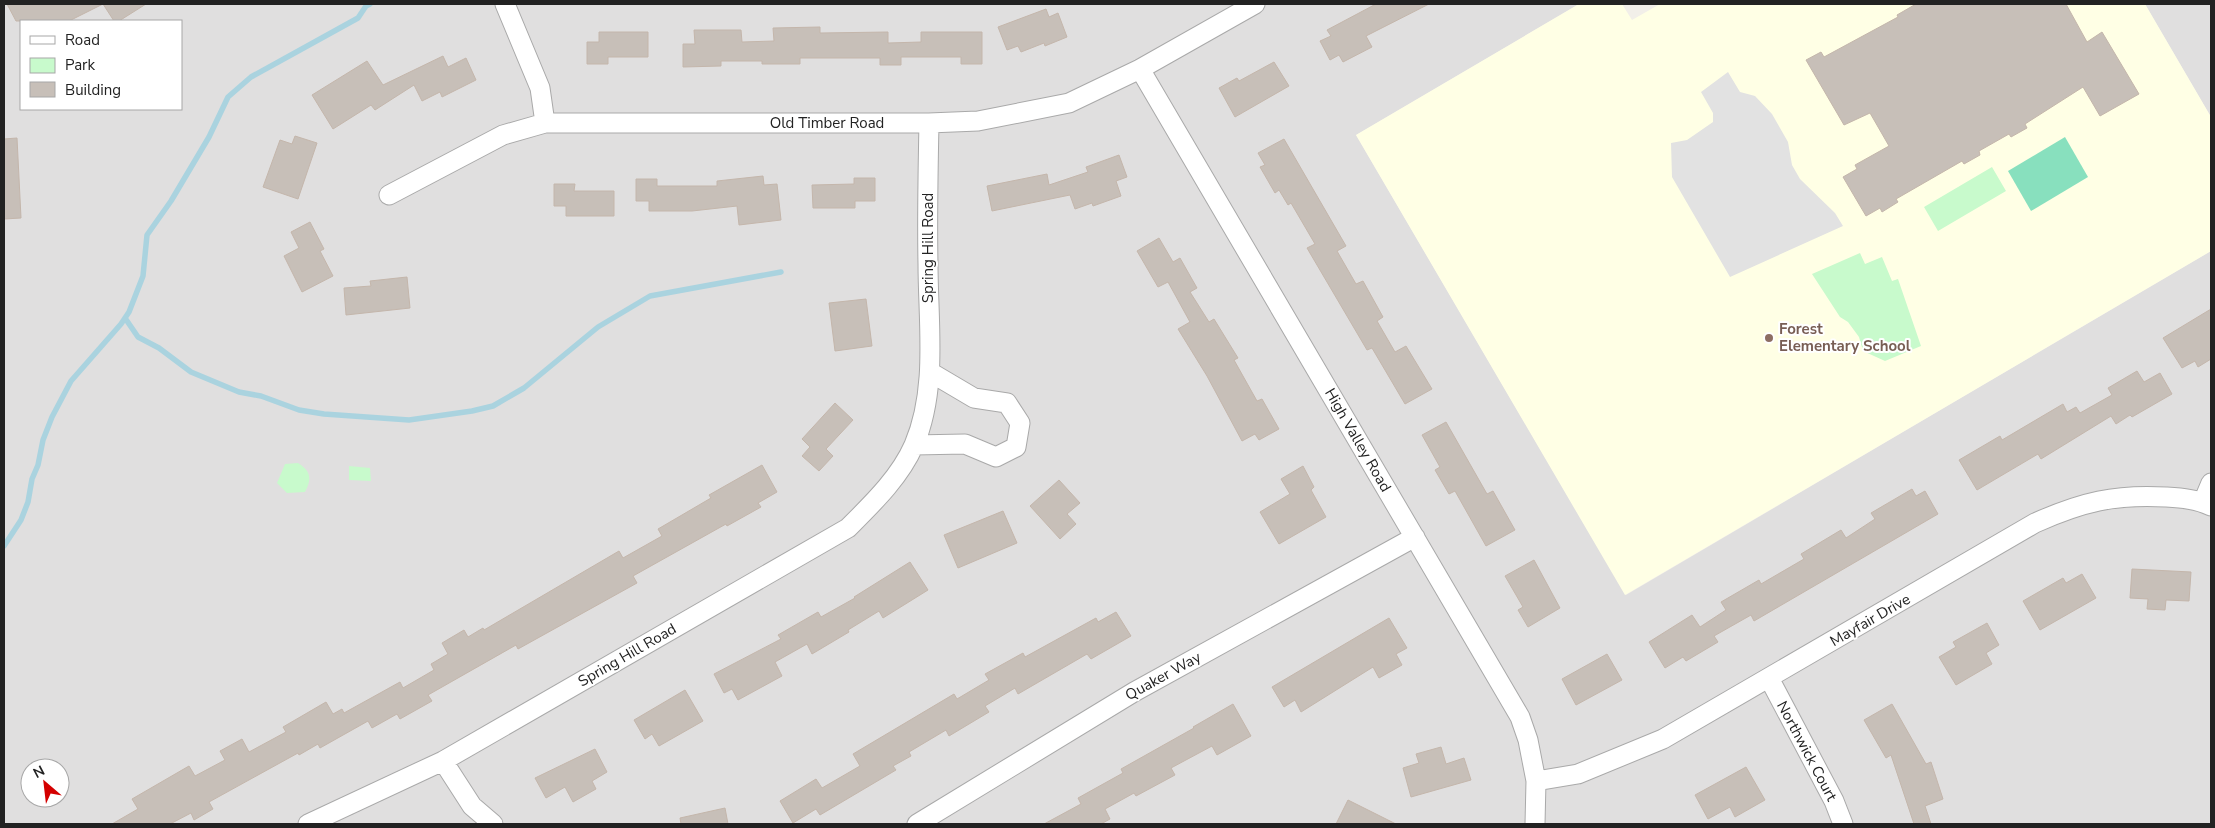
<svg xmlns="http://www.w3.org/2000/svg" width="2215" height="828" font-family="'Nunito Sans',sans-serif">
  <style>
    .residential { fill: #e0dfdf; fill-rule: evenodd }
    .education { fill: #ffffe5 }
    .park { fill: #c8facc }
    .pitch { fill: #88e0be }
    .parking { fill: #e2e2e2 }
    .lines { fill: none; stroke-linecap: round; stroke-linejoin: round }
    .stream { stroke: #aad3df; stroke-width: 5.5 }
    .building { fill: #c7bfb8; stroke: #c4b6ab }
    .minor-casing { stroke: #a9a9a9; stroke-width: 21 }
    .minor { stroke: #fff; stroke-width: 19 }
    .education-dot { fill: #8d6e63; stroke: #fff; stroke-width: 2 }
    .labels { text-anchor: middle; stroke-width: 4; stroke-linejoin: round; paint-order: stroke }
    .street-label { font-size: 15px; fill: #222; stroke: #fff }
    .education-label { font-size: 15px; font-weight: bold; fill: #785e54; stroke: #fff; text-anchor: start }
  </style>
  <rect width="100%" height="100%" fill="#f2efe9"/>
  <path class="residential" d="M 4,4 L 1579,4 L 1356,135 L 1626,595 L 2211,251 L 2211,824 L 4,824 ZM 21,21 L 181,21 L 181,109 L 21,109 ZM 30,768 L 60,768 L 60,798 L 30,798 Z
    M 2145,4 L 2211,4 L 2211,117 Z"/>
  <path class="education" d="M 1579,4 L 1622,4 L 1632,20 L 1660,4 L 2145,4 L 2211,117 L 2211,251 L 1625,595 L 1356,135 Z"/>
  <path class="park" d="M 1992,167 L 2006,191 L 1938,231 L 1924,207 Z
    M 1860,253 L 1865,264 L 1882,257 L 1892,281 L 1898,279 L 1921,346 L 1885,361 L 1863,351 L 1859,337 L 1848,322 L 1840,317 L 1812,274 Z
    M 298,463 C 311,471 312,479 305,492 L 287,493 L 277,483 L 285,464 Z
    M 349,466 L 370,468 L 371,481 L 349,480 Z"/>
  <path class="pitch" d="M 2065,137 L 2088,177 L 2031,211 L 2008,171 Z"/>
  <path class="parking" d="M 1728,72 L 1740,92 L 1755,96 L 1772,114 L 1788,142 L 1792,165 L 1800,179 L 1835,213 L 1843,226 L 1730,277 L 1672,177 L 1671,143 L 1687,140 L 1713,122 L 1713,113 L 1701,92 Z"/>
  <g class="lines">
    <path class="stream" d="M 125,318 L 138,337 L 159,348 L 191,372 L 239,392 L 261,396 L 299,410 L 324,414 L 409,420 L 472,411 L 493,406 L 524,388 L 598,327 L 650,296 L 781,272
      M 4,546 L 21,520 L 28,502 L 32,479 L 38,465 L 43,440 L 52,417 L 71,381 L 121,324 L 129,312 L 143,276 L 147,235 L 171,201 L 209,137 L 228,97 L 251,77 L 358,18 L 366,6 L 370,4"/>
  </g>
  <path class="building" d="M 7,4 L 146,4 L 119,21 L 114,21 L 103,4 L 69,21 L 16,21 Z
    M 1376,4 L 1429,4 L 1366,36 L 1372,47 L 1343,62 L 1339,55 L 1330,60 L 1320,41 L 1331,36 L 1327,30 Z
    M 1916,4 L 2066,4 L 2087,42 L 2102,32 L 2139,94 L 2100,116 L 2083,87 L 2025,124 L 2027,128 L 2011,137 L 2009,134 L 1979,151 L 1980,155 L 1964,164 L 1962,161 L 1896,199 L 1898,202 L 1882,212 L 1880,208 L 1866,216 L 1843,177 L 1857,169 L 1855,165 L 1889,146 L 1870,113 L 1844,125 L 1806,60 L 1821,52 L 1824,57 L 1898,17 L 1897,15 Z
    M 1046,9 L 1049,17 L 1058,13 L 1067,37 L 1045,46 L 1044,43 L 1021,52 L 1018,46 L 1007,50 L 998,27 Z
    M 820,27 L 820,33 L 888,32 L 888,43 L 921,42 L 921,32 L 982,32 L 982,64 L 961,64 L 961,57 L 901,57 L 901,65 L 880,65 L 880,58 L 800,58 L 800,64 L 762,64 L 762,61 L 721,61 L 721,66 L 683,67 L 683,44 L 695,44 L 694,30 L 741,30 L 742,42 L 774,41 L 773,28 Z
    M 599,32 L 648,32 L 648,57 L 608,57 L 608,64 L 587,64 L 587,42 L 599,42 Z
    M 443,56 L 448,67 L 466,58 L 476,80 L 442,97 L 440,92 L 422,101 L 414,85 L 375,110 L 371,105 L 333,129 L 312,95 L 367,61 L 383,85 Z
    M 1274,62 L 1289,86 L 1235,117 L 1219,88 L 1237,78 L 1239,81 Z
    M 295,136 L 317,143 L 298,199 L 263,187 L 280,140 L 292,144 Z
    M 17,138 L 21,218 L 4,219 L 4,139 Z
    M 1284,139 L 1346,246 L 1337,251 L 1356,284 L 1363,281 L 1383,317 L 1377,321 L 1395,352 L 1406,346 L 1432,389 L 1405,404 L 1372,348 L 1367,350 L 1307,248 L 1315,244 L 1291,203 L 1288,205 L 1279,190 L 1275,193 L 1260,167 L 1265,165 L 1258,153 Z
    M 1119,155 L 1127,177 L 1116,181 L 1121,196 L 1093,206 L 1092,203 L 1075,209 L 1070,195 L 992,211 L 987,186 L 1047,174 L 1049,185 L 1088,172 L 1086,167 Z
    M 763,176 L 764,185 L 777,184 L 781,220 L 739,225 L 737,206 L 692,211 L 649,211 L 649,201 L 636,201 L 636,179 L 657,179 L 657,186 L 717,186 L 717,181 Z
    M 854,178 L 875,178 L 875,201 L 855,201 L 855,208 L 813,208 L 812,185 L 854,184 Z
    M 554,184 L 575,184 L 574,191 L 614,191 L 614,216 L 566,216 L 566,206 L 554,206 Z
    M 310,222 L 324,249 L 320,251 L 333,276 L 302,292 L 284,256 L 299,248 L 291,232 Z
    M 1159,238 L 1173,262 L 1180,258 L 1197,288 L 1190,292 L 1209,322 L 1214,319 L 1238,358 L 1234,360 L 1257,401 L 1262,399 L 1279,429 L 1259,440 L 1255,434 L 1242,441 L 1207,376 L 1178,329 L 1190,322 L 1168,282 L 1158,287 L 1137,251 Z
    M 407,277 L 410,308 L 346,315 L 344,288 L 371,286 L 370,281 Z
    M 866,299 L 872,346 L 835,351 L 829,303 Z
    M 2211,309 L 2211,359 L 2198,367 L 2195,361 L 2182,368 L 2163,338 Z
    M 2137,371 L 2144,382 L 2160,373 L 2172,394 L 2132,417 L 2130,415 L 2116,424 L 2111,416 L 2041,459 L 2038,454 L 1977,490 L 1959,460 L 2000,436 L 2002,440 L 2063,404 L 2067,412 L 2076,407 L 2080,413 L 2112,395 L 2108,388 Z
    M 835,403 L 853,420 L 826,449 L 833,456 L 819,471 L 802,456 L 810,447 L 802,439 Z
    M 1446,422 L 1487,494 L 1493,491 L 1515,530 L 1486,546 L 1455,491 L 1449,494 L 1435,470 L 1440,467 L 1422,435 Z
    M 762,465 L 777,492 L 758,503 L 761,507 L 727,526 L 726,524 L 633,576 L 637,583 L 518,649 L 516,645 L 428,695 L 432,701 L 400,719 L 397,714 L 372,728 L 368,721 L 320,748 L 318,744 L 299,755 L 298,753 L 209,802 L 213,809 L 194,820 L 191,813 L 170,824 L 112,824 L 138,809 L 132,799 L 189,766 L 195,776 L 225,760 L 220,751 L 242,739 L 249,752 L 286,732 L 283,727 L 326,702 L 333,714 L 342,709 L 344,713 L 400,682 L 403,688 L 434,670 L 431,664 L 448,654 L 442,643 L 464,630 L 468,637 L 483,628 L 484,630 L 619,551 L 623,558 L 662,536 L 658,529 L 711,498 L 709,495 Z
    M 1303,466 L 1314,487 L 1311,490 L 1326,517 L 1279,544 L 1260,512 L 1290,494 L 1281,479 Z
    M 1059,480 L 1080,503 L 1067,514 L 1076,524 L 1060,539 L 1030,506 Z
    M 1912,489 L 1916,496 L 1925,491 L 1938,514 L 1754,621 L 1751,615 L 1714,636 L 1718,642 L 1686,661 L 1683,657 L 1665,668 L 1649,642 L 1692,615 L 1700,627 L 1726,610 L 1721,602 L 1759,580 L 1761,584 L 1804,559 L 1801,554 L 1841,530 L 1846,538 L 1875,519 L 1871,513 Z
    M 1003,511 L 1017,543 L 958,568 L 944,535 Z
    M 1534,560 L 1560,608 L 1528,627 L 1518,610 L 1523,607 L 1505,576 Z
    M 910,562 L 928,590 L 883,618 L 879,611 L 848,630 L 849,632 L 812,654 L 807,644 L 775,662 L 782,676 L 738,700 L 732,689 L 724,693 L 714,674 L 781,639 L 778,635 L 818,612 L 821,617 L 855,598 L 854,597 Z
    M 2132,569 L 2191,572 L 2189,601 L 2166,600 L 2165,610 L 2147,609 L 2148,599 L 2130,598 Z
    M 2082,574 L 2096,598 L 2040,630 L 2023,601 L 2063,578 L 2066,583 Z
    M 1116,612 L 1131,636 L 1091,659 L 1087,654 L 1018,694 L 1015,688 L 985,706 L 989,712 L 949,736 L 946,730 L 909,752 L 911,756 L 893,766 L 896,770 L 820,815 L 816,809 L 793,823 L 780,801 L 816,779 L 822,788 L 860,766 L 853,754 L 954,694 L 957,699 L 989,680 L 985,674 L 1023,653 L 1025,657 L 1096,618 L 1098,622 Z
    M 1389,618 L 1407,648 L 1396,654 L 1402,665 L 1379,678 L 1373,667 L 1301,712 L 1295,700 L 1284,707 L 1272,687 Z
    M 1987,623 L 1999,645 L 1986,653 L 1992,664 L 1956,685 L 1939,657 L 1956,647 L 1953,642 Z
    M 1607,654 L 1622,680 L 1576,705 L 1562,679 Z
    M 685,690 L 703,721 L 659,746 L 652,734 L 645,739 L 634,720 Z
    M 1233,704 L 1251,736 L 1217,755 L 1212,746 L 1171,768 L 1175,775 L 1136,796 L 1134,793 L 1105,809 L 1110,819 L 1101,824 L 1044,824 L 1081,804 L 1078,798 L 1123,773 L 1121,769 L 1194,728 L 1193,727 Z
    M 1892,704 L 1926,764 L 1931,762 L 1943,799 L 1925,806 L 1931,824 L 1914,824 L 1891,755 L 1886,758 L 1864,720 Z
    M 1441,747 L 1446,764 L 1464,758 L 1471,780 L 1411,797 L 1403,768 L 1419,763 L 1416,754 Z
    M 595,749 L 607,772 L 592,781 L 596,789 L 573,802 L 565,787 L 546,798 L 535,778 Z
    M 1746,767 L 1765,800 L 1735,817 L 1730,807 L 1708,819 L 1695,795 Z
    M 1348,800 L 1396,824 L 1336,824 Z
    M 725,808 L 728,824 L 681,824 L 680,818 Z"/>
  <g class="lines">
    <g class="minor-casing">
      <path id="minor" d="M 505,4 L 540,88 L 545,123
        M 1140,69 L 1520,717 L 1528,740 L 1536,781 L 1535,824
        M 389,195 L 503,135 L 545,123 L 929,123 L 978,121 L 1069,103 L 1140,69 L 1255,4
        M 914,445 L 965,444 L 996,457 L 1016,447 L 1020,423 L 1007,403 L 974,398 L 930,372
        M 2203,502 L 2211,483
        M 1769,678 L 1834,801 L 1843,824
        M 443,761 L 472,806 L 493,824
        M 1536,781 L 1578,774 L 1663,739 L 2035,523 C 2082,502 2115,494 2166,497 C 2181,498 2197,499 2211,506
        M 308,824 L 443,761 L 848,528 C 873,503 900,477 914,445 C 938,389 928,323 928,264 C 927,217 928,170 929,123
        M 917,824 L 1134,692 L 1415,537"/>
    </g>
    <use href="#minor" class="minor"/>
  </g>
  <circle class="education-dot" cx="1769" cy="338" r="5"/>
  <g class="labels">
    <g class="street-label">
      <text x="827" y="128">Old Timber Road</text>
      <text transform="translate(928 248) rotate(-90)" y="5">Spring Hill Road</text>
      <text transform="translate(1358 440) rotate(60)" y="5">High Valley Road</text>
      <text transform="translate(1870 620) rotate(-30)" y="5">Mayfair Drive</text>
      <text transform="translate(627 655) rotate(-30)" y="5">Spring Hill Road</text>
      <text transform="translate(1163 676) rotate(-29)" y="5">Quaker Way</text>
      <text transform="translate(1807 751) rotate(62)" y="5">Northwick Court</text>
    </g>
    <g class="education-label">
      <text x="1779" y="334">Forest<tspan x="1779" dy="17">Elementary School</tspan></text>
    </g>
  </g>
  <rect width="2215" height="828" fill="none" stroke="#222222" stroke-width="10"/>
  <rect x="20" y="20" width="162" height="90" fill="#ffffff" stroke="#a7a7a7"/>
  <rect x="30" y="36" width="25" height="8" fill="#ffffff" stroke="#a7a7a7"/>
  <text x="65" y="45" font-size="15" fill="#222222">Road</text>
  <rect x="30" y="58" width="25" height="15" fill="#c8facc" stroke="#a7a7a7"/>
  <text x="65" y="70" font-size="15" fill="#222222">Park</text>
  <rect x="30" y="82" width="25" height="15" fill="#c7bfb8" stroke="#a7a7a7"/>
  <text x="65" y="95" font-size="15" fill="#222222">Building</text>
  <g transform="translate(45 783) rotate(332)"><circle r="24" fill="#ffffff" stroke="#a7a7a7"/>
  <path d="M0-4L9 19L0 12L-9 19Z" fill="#d40000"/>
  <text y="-8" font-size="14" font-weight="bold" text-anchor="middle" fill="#222222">N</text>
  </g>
</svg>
